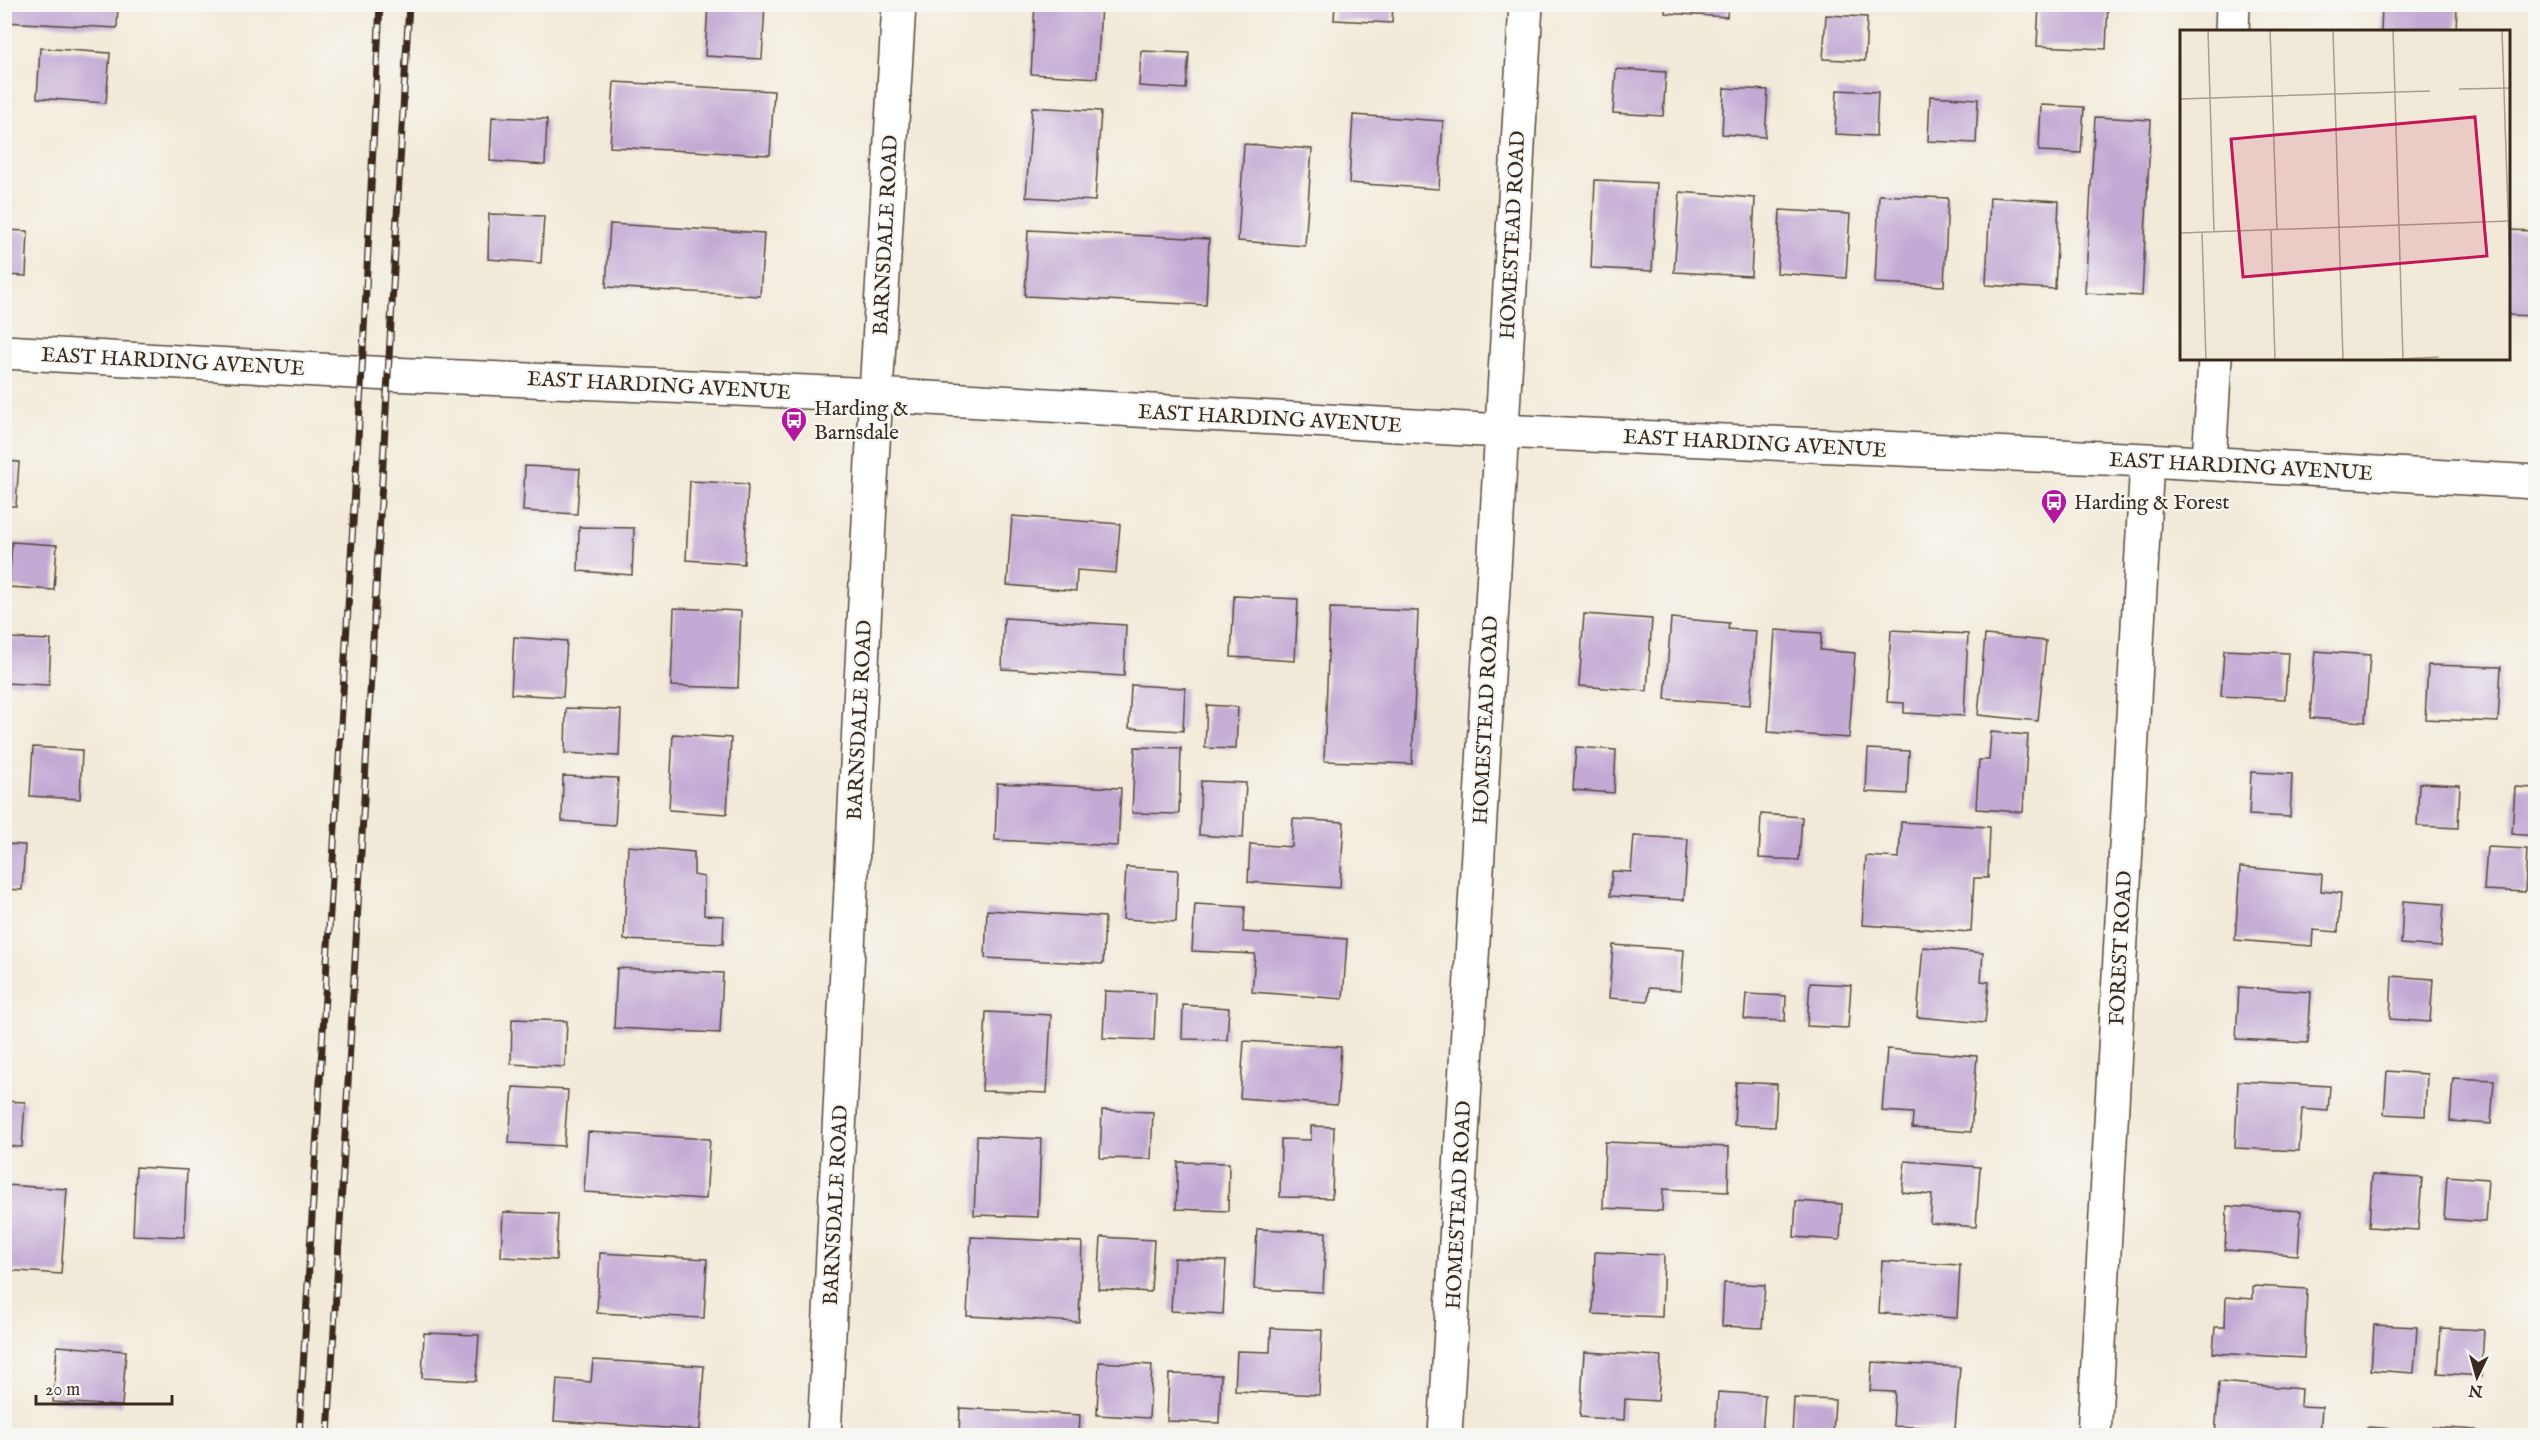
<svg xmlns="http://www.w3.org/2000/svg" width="2540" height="1440" font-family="'IM FELL English',serif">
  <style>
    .building { fill: #c3aad4 }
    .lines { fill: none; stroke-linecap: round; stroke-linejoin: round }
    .minor-casing { stroke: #56473a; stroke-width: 36 }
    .minor { stroke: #fff; stroke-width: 33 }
    .rail-casing { stroke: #3b2a1e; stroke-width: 7 }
    .rail { stroke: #f6f6f2; stroke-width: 4.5; stroke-dasharray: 14; stroke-linecap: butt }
    .labels { text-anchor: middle; stroke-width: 4.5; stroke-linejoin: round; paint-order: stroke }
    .street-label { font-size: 21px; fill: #3b2a1e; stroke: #f6f6f2 }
    .poi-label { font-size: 21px; fill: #3b2a1e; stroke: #f6f6f2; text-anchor: start }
    .inset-road { fill: none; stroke: #a99d8e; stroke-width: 1.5 }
    .view { fill: #c2185b; fill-opacity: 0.15; stroke: #c2185b; stroke-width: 3 }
    .inset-edge { fill: none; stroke: #3b2a1e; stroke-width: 3 }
  </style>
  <rect width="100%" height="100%" fill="#f6f6f2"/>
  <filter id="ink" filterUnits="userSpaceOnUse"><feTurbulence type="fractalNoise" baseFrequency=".0167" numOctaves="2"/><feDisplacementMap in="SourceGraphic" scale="12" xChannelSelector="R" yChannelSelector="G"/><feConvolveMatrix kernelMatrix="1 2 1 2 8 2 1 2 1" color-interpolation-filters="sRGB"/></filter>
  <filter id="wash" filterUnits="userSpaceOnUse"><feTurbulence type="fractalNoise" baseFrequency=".008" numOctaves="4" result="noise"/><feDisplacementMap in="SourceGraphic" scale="24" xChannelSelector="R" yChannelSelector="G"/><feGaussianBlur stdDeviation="1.35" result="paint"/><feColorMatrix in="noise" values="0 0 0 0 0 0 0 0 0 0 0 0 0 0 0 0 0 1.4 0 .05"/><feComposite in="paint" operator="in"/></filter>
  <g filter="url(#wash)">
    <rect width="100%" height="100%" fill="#f2ead8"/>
    <g id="blocks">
      <path class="building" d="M 4,4 L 118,4 L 117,28 L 4,22 Z
        M 708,4 L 765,4 L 762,59 L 705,56 Z
        M 1035,4 L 1101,4 L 1097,78 L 1031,74 Z
        M 1335,4 L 1393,4 L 1392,23 L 1334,20 Z
        M 1666,4 L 1728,4 L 1727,17 L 1665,13 Z
        M 2039,4 L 2108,4 L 2106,49 L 2037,46 Z
        M 2382,4 L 2457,4 L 2456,32 L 2381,32 Z
        M 1826,15 L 1867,17 L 1865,61 L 1823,59 Z
        M 40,48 L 110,53 L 106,103 L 37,98 Z
        M 1141,51 L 1189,53 L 1186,89 L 1139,86 Z
        M 1616,69 L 1666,72 L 1663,116 L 1613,113 Z
        M 614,82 L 774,91 L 770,155 L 610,147 Z
        M 1724,88 L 1768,90 L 1765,137 L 1722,134 Z
        M 1837,90 L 1878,92 L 1876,136 L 1835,134 Z
        M 1930,96 L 1978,99 L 1976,143 L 1928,141 Z
        M 2041,105 L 2084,107 L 2081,153 L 2039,151 Z
        M 1032,107 L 1101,111 L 1095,201 L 1026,197 Z
        M 1353,115 L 1443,121 L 1439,189 L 1349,183 Z
        M 2534,115 L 2536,115 L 2536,168 L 2530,168 Z
        M 492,117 L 547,119 L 545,165 L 490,161 Z
        M 2095,117 L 2151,120 L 2142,296 L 2085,293 Z
        M 1244,144 L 1312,149 L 1305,246 L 1238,241 Z
        M 1595,180 L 1657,183 L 1652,271 L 1591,268 Z
        M 1680,192 L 1755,198 L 1751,276 L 1674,272 Z
        M 1879,195 L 1948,198 L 1944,286 L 1875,283 Z
        M 1990,197 L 2059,201 L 2055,289 L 1986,285 Z
        M 1780,210 L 1850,214 L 1846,278 L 1777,273 Z
        M 489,214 L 544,216 L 541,263 L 488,259 Z
        M 610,224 L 764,233 L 760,296 L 606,287 Z
        M 4,230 L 28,231 L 26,276 L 4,275 Z
        M 1028,230 L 1209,239 L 1206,305 L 1025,296 Z
        M 2508,230 L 2536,231 L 2536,316 L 2508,315 Z
        M 4,461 L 19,462 L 16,506 L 4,506 Z
        M 525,466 L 580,469 L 577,514 L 523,511 Z
        M 690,481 L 748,484 L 744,564 L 686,560 Z
        M 1012,516 L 1120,524 L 1116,573 L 1077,570 L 1076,591 L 1007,585 Z
        M 579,527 L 634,528 L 632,575 L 578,571 Z
        M 12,542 L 57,545 L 54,590 L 9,587 Z
        M 1234,596 L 1298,599 L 1295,661 L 1231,657 Z
        M 674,608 L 741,611 L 738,688 L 671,686 Z
        M 1330,608 L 1418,611 L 1412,764 L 1324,761 Z
        M 1584,614 L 1652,619 L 1647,691 L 1579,686 Z
        M 1004,618 L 1126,625 L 1124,676 L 1002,669 Z
        M 1671,618 L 1729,623 L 1728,629 L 1756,631 L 1750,705 L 1665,699 Z
        M 1775,630 L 1822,633 L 1820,650 L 1855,653 L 1849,738 L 1768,732 Z
        M 1891,630 L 1968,634 L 1964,716 L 1904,713 L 1904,703 L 1887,702 Z
        M 1985,635 L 2046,641 L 2038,721 L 1978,715 Z
        M 514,637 L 567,641 L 563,697 L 511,694 Z
        M 7,638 L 51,640 L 49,685 L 4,683 Z
        M 2224,650 L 2288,653 L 2285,699 L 2221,696 Z
        M 2315,651 L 2370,655 L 2365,722 L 2310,718 Z
        M 2428,665 L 2501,667 L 2498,722 L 2425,719 Z
        M 1131,685 L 1185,688 L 1183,731 L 1129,728 Z
        M 1207,705 L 1238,707 L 1236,749 L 1205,748 Z
        M 566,708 L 621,710 L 619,756 L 565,753 Z
        M 1991,732 L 2028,735 L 2023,812 L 1976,809 L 1979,760 L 1989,760 Z
        M 673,734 L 731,738 L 727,814 L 669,810 Z
        M 33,747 L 82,750 L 80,799 L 30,796 Z
        M 1135,747 L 1181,748 L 1179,814 L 1132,813 Z
        M 1576,747 L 1616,750 L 1614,793 L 1573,790 Z
        M 1868,749 L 1909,751 L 1907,794 L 1866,792 Z
        M 2251,772 L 2292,774 L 2290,817 L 2249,815 Z
        M 563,776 L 618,778 L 615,825 L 562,821 Z
        M 1201,781 L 1246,783 L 1243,838 L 1199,835 Z
        M 997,783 L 1121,788 L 1118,846 L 995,840 Z
        M 2419,783 L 2460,785 L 2458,828 L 2417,826 Z
        M 2515,787 L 2536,788 L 2536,836 L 2512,834 Z
        M 1761,814 L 1802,817 L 1799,860 L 1759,858 Z
        M 1293,819 L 1344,822 L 1340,888 L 1248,882 L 1250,844 L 1292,847 Z
        M 1901,822 L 1990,827 L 1988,878 L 1974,878 L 1971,932 L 1862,925 L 1866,856 L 1899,858 Z
        M 1634,836 L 1688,839 L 1684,900 L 1610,896 L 1612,871 L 1631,872 Z
        M 4,844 L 25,845 L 22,890 L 4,889 Z
        M 628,846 L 694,852 L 694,875 L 704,877 L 704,915 L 724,916 L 723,944 L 624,940 Z
        M 2487,847 L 2527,849 L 2525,892 L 2484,890 Z
        M 1126,867 L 1178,870 L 1176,922 L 1123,919 Z
        M 2240,867 L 2322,874 L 2321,891 L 2341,893 L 2338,932 L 2313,930 L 2312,946 L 2235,940 Z
        M 2403,901 L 2444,904 L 2441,947 L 2401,944 Z
        M 1195,904 L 1245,907 L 1243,932 L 1347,939 L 1343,999 L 1252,992 L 1255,954 L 1192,951 Z
        M 987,910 L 1105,917 L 1103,964 L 985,958 Z
        M 1613,945 L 1684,950 L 1681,990 L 1649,988 L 1648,1001 L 1609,998 Z
        M 1923,947 L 1983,953 L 1981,981 L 1989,982 L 1985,1023 L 1917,1017 Z
        M 617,968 L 723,973 L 720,1033 L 614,1028 Z
        M 2392,976 L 2433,979 L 2430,1022 L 2390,1019 Z
        M 1810,983 L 1851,985 L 1848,1028 L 1807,1026 Z
        M 2239,987 L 2311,992 L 2308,1043 L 2236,1039 Z
        M 1105,991 L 1156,993 L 1154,1040 L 1103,1038 Z
        M 1746,994 L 1786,996 L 1785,1021 L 1744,1019 Z
        M 1183,1005 L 1229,1008 L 1227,1040 L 1182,1039 Z
        M 986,1012 L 1051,1015 L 1047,1093 L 982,1091 Z
        M 512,1019 L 567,1021 L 565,1067 L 511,1064 Z
        M 1244,1041 L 1341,1047 L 1337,1105 L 1240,1098 Z
        M 1887,1049 L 1977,1056 L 1971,1132 L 1912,1128 L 1913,1113 L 1882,1111 Z
        M 2387,1071 L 2427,1074 L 2425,1116 L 2384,1114 Z
        M 2453,1078 L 2494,1080 L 2491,1124 L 2450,1121 Z
        M 2238,1081 L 2330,1086 L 2328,1111 L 2302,1109 L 2299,1151 L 2235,1148 Z
        M 1736,1082 L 1777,1084 L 1775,1127 L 1734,1125 Z
        M 513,1087 L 568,1090 L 564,1146 L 509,1143 Z
        M 4,1101 L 25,1102 L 22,1147 L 4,1146 Z
        M 1102,1110 L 1153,1112 L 1151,1159 L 1100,1158 Z
        M 1311,1126 L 1334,1127 L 1332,1198 L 1280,1197 L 1281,1139 L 1311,1140 Z
        M 588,1132 L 710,1139 L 706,1199 L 584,1192 Z
        M 977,1136 L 1041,1139 L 1038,1217 L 974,1215 Z
        M 1605,1142 L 1729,1147 L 1728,1192 L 1663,1189 L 1662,1211 L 1603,1208 Z
        M 1905,1161 L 1980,1167 L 1976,1227 L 1930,1223 L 1932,1195 L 1902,1192 Z
        M 1178,1162 L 1229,1163 L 1228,1211 L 1176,1209 Z
        M 136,1167 L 187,1170 L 184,1237 L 133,1235 Z
        M 2372,1175 L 2422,1178 L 2418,1230 L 2369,1227 Z
        M 2447,1176 L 2488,1179 L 2485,1222 L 2444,1219 Z
        M 4,1185 L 67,1189 L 61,1274 L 4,1270 Z
        M 1796,1201 L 1842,1204 L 1840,1240 L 1794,1237 Z
        M 2227,1206 L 2301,1211 L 2298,1255 L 2225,1250 Z
        M 503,1212 L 558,1214 L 556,1260 L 501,1257 Z
        M 1257,1229 L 1326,1232 L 1323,1292 L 1254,1289 Z
        M 2534,1232 L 2536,1233 L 2536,1262 L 2531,1262 Z
        M 971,1237 L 1082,1242 L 1079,1322 L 967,1316 Z
        M 1101,1237 L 1154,1240 L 1151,1292 L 1098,1289 Z
        M 1595,1252 L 1664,1255 L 1662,1317 L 1593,1314 Z
        M 600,1253 L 707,1259 L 704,1318 L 597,1313 Z
        M 1174,1258 L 1226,1261 L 1223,1314 L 1171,1311 Z
        M 1882,1261 L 1960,1265 L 1957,1318 L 1879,1313 Z
        M 1724,1283 L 1765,1285 L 1762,1328 L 1722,1326 Z
        M 2253,1286 L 2307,1289 L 2304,1358 L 2213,1353 L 2215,1327 L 2225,1327 L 2226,1297 L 2253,1299 Z
        M 2374,1325 L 2417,1327 L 2414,1373 L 2371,1370 Z
        M 1271,1328 L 1322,1330 L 1319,1395 L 1235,1391 L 1237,1351 L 1270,1352 Z
        M 2441,1328 L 2484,1330 L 2481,1376 L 2438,1373 Z
        M 424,1333 L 479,1335 L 476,1381 L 422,1378 Z
        M 57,1346 L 126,1351 L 122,1406 L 53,1402 Z
        M 1584,1352 L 1661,1356 L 1658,1401 L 1625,1399 L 1624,1420 L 1580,1417 Z
        M 593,1360 L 704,1366 L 700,1430 L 554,1421 L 557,1379 L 591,1382 Z
        M 1099,1362 L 1152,1365 L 1149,1418 L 1097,1415 Z
        M 1872,1362 L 1960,1367 L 1955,1429 L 1893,1426 L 1895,1392 L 1870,1391 Z
        M 1169,1374 L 1221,1375 L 1219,1423 L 1167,1421 Z
        M 2219,1382 L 2301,1389 L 2300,1406 L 2322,1407 L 2320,1436 L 2215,1436 Z
        M 1718,1392 L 1765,1395 L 1762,1436 L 1715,1436 Z
        M 1794,1398 L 1835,1400 L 1833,1436 L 1792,1436 Z
        M 960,1408 L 1080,1415 L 1079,1436 L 959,1436 Z
        M 2367,1427 L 2411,1430 L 2410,1436 L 2367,1436 Z
        M 2432,1427 L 2476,1430 L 2475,1436 L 2432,1436 Z"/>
    </g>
  </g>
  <g filter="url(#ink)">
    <use href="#blocks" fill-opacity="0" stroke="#56473a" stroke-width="1.5"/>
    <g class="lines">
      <g class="minor-casing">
        <path id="minor" d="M 2232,32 L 2233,4
          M 4,352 L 389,374 L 876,395 L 1501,431 L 2147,460 L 2536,482
          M 2209,463 L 2215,358
          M 824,1436 L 872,461 L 899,4
          M 1445,1436 L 1526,4
          M 2094,1436 L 2147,460"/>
      </g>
      <use href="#minor" class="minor"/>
      <g class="rail-casing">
        <path id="rail" d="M 299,1436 L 362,371 L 380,4
          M 328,1436 L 409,4"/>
      </g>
      <use href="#rail" class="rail"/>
    </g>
  </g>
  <defs>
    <g id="bus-pin" transform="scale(1.35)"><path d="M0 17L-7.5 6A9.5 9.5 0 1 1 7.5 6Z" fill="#b5179e" stroke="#f6f6f2"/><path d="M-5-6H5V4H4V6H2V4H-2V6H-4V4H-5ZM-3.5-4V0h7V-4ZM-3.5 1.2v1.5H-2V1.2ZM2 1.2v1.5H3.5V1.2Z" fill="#fff"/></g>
  </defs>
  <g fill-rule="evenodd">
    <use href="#bus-pin" x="794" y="420"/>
    <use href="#bus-pin" x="2054" y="502"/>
  </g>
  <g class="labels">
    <g class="street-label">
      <text transform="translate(885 235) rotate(-87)" y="7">BARNSDALE ROAD</text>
      <text transform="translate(1512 235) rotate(-87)" y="7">HOMESTEAD ROAD</text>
      <text transform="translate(173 361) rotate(3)" y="7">EAST HARDING AVENUE</text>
      <text transform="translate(659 385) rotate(3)" y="7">EAST HARDING AVENUE</text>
      <text transform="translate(1270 418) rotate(3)" y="7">EAST HARDING AVENUE</text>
      <text transform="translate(1755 443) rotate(3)" y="7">EAST HARDING AVENUE</text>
      <text transform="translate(2241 466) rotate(3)" y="7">EAST HARDING AVENUE</text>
      <text transform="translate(859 720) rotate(-87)" y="7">BARNSDALE ROAD</text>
      <text transform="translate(1485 720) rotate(-87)" y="7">HOMESTEAD ROAD</text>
      <text transform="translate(2120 948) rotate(-87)" y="7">FOREST ROAD</text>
      <text transform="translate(835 1205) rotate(-87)" y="7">BARNSDALE ROAD</text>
      <text transform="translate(1458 1205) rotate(-87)" y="7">HOMESTEAD ROAD</text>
    </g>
    <g class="poi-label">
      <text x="814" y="415">Harding &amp;<tspan x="814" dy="24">Barnsdale</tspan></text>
      <text x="2074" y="509">Harding &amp; Forest</text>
    </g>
  </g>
  <g transform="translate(2180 30)">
    <rect width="330" height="330" fill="#f2ead8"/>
    <path class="inset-road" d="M 28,0 L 34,202M 90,0 L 97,200M 153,0 L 163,330M 213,0 L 223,330M 322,0 L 330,243M 279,59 L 330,58M 0,69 L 250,61M 91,200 L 95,330M 22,202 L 26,330M 0,203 L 330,191M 197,330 L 259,327"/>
    <path class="view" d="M 295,87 L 307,226 L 63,247 L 51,109 Z"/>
    <rect width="330" height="330" class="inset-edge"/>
  </g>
  <rect width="2540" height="1440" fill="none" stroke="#f6f6f2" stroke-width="24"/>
  <g transform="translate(2477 1377) rotate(185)" stroke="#f6f6f2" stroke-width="4.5" paint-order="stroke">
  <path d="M0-4.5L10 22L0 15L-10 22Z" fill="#3b2a1e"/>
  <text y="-9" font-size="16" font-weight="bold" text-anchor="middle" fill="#3b2a1e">N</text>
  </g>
  <path d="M36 1395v9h136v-9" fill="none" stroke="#3b2a1e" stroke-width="3"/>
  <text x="45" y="1395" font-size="18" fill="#3b2a1e" stroke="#f6f6f2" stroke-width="4.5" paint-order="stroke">20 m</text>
</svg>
